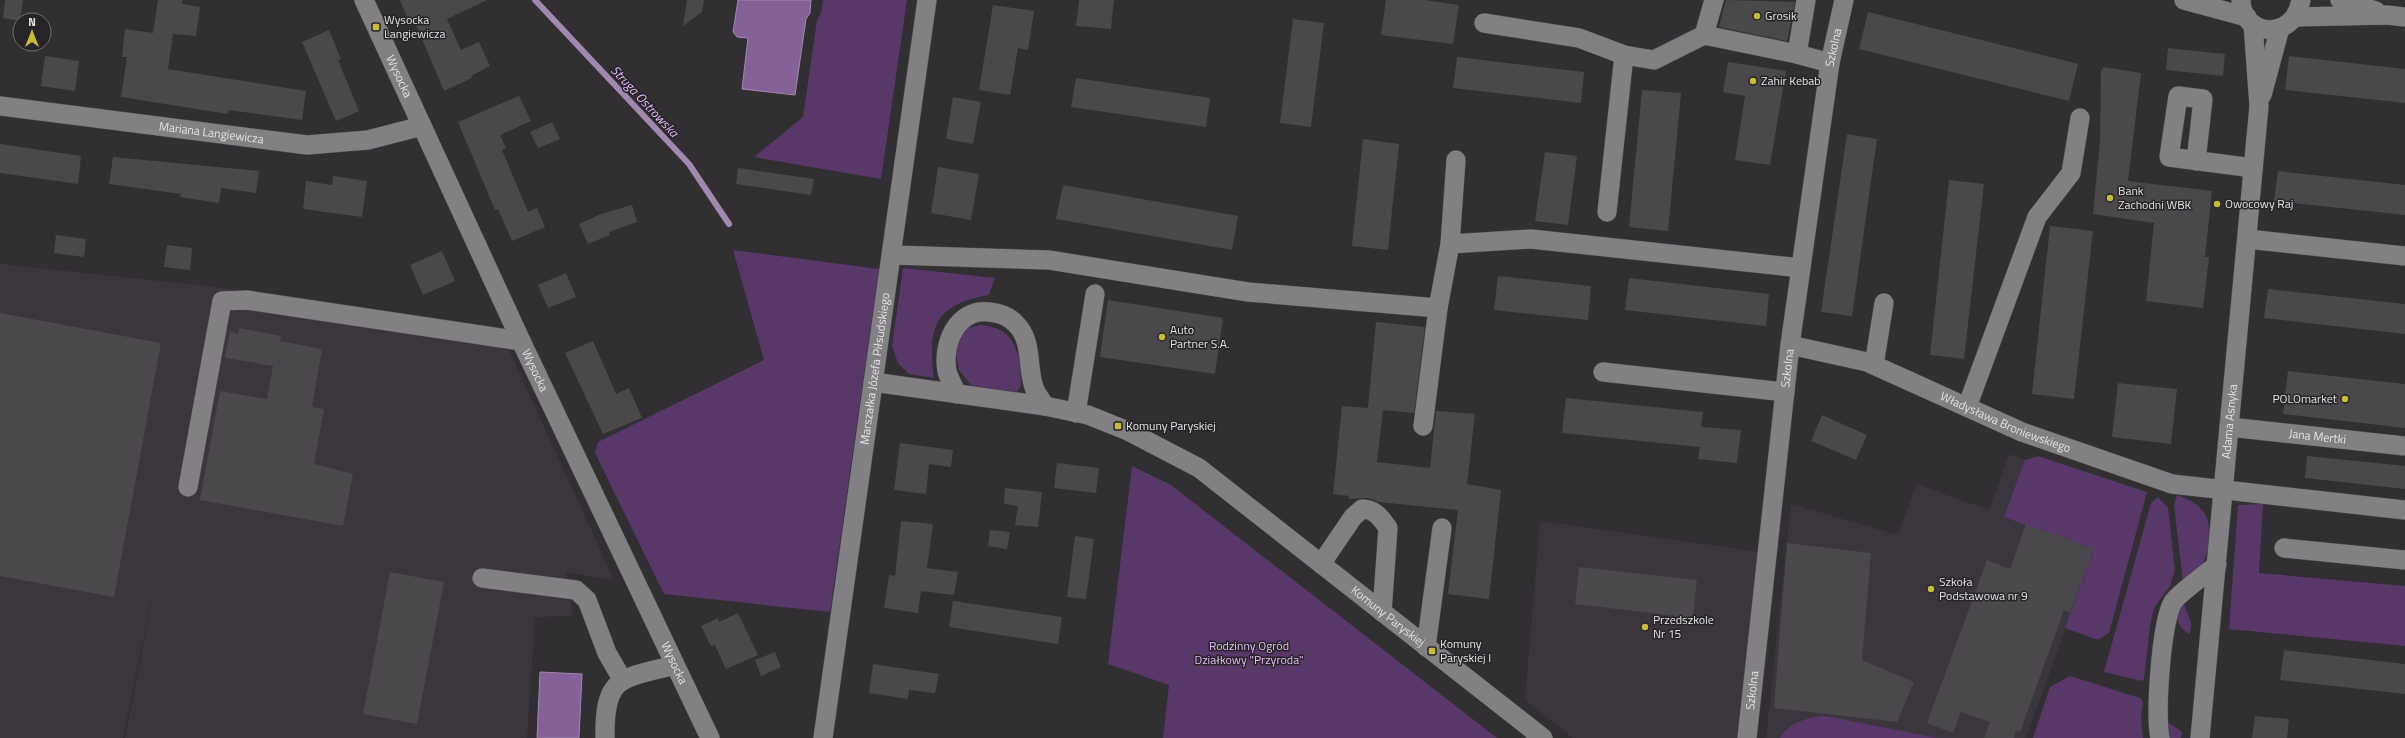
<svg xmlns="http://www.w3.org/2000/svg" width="2405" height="738" font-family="'Titillium Web',sans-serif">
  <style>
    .built { fill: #3b363e }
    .green { fill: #583769 }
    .water { fill: #846197; stroke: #a188ae }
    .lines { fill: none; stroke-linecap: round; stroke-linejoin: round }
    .stream { stroke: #a188ae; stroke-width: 6 }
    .building { fill: #4a484b }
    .minor-casing { stroke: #4e4c4f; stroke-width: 20 }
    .minor { stroke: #828083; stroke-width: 19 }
    .poi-dot { fill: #c7bb3b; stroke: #272528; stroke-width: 1.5 }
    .labels { text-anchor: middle; stroke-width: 3; stroke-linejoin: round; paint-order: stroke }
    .poi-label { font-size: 12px; fill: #e4e2e4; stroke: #272528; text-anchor: start }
    .street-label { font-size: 12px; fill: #e4e2e4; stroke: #272528 }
    .park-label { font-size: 12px; fill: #e6bcfc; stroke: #272528 }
    .water-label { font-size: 13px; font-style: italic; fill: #e4bafa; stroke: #272528 }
  </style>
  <rect width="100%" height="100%" fill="#312f32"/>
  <path class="built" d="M 0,264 L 216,287 L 504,339 L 614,580 L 566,572 L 573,616 L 535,617 L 527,738 L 125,738 L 160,556 L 123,738 L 0,738 Z
    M 2009,454 L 2115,493 L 2026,738 L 1766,738 L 1791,504 L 1898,535 L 1916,484 L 1989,510 Z
    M 1540,521 L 1768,553 L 1747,738 L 1573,738 L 1525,700 Z"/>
  <path class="green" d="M 823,0 L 907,0 L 881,179 L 754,157 L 803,117 L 817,20 L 821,13 Z
    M 733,250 L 879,269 L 830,612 L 664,594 L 595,453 L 598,442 L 764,360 Z
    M 903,268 L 995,278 L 989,295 C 935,304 927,327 934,378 L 909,374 L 898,363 L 892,346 Z
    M 981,325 C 1018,328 1020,356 1021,386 L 1015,394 L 971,385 L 959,370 L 956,353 L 959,339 L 967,328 Z
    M 2038,456 L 2147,492 L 2109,633 L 2098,640 L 2065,628 L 2094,549 L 2004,517 L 2025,460 Z
    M 1132,466 L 1171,485 L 1497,738 L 1163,738 L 1169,685 L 1108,664 Z
    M 2177,495 C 2187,499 2196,502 2203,511 C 2214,524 2210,555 2200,568 C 2196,573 2189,578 2183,582 L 2174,505 Z
    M 2158,497 L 2168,508 L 2175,570 L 2170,586 L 2154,608 L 2150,626 L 2144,679 L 2142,681 L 2104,672 L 2151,503 Z
    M 2263,504 L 2259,573 L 2405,586 L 2405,646 L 2229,629 L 2238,505 Z
    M 2184,604 L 2191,623 L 2190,634 C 2178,629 2171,613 2184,604 Z
    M 2070,676 L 2140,698 L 2143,702 L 2141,718 L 2143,738 L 2033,738 L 2050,687 Z
    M 1825,716 L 1938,738 L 1780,738 C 1789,722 1809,717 1825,716 Z
    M 2168,722 L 2182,732 L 2181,738 L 2168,738 Z"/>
  <path class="water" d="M 738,0 L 811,0 L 810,13 L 806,19 L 795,95 L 742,89 L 748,38 L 737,37 L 733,32 Z
    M 540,672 L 582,674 L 579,738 L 537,738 Z"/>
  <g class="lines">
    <path class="stream" d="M 535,0 L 689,164 L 729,224"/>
  </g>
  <path class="building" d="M 5,0 L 23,0 L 20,21 L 3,18 Z
    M 158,0 L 182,0 L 182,4 L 200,7 L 196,36 L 173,34 L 168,69 L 306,91 L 302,120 L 229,110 L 228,114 L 121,97 L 127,57 L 122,57 L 125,29 L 153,33 Z
    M 400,0 L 487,0 L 447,19 L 461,50 L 479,42 L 490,66 L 471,76 L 472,78 L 444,91 L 414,20 L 409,22 Z
    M 687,0 L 704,0 L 702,12 L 683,26 Z
    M 1079,0 L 1114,0 L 1111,29 L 1076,26 Z
    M 1386,0 L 1424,0 L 1459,5 L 1453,44 L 1381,35 Z
    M 1726,0 L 1795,2 L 1787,41 L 1719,27 Z
    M 993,5 L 1034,11 L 1028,50 L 1018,48 L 1010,95 L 979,90 Z
    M 1868,12 L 2078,64 L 2069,101 L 1859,49 Z
    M 1293,19 L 1324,23 L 1311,127 L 1280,123 Z
    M 329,30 L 341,59 L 338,60 L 359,111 L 336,121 L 302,42 Z
    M 2168,48 L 2225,54 L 2223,76 L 2166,70 Z
    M 45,56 L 79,61 L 75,91 L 41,86 Z
    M 2289,56 L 2405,69 L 2405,103 L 2285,90 Z
    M 1457,57 L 1584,72 L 1581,103 L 1453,88 Z
    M 1728,62 L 1786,71 L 1770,165 L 1735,160 L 1745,96 L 1723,92 Z
    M 2103,67 L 2141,73 L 2128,181 L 2212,191 L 2205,257 L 2209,257 L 2203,308 L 2146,301 L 2154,223 L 2093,214 L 2100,141 L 2101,69 L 2103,70 Z
    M 1076,78 L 1210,98 L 1206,127 L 1071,107 Z
    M 1642,90 L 1681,93 L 1668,231 L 1629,227 Z
    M 519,96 L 531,121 L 500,135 L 506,148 L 502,150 L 528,212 L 537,208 L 545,227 L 512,241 L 498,209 L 495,210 L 458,122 Z
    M 953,97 L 981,102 L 973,144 L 946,139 Z
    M 552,122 L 560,139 L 538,148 L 530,132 Z
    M 1847,134 L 1877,139 L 1852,316 L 1821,312 Z
    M 1363,139 L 1399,144 L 1388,250 L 1352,246 Z
    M 0,144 L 81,156 L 78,184 L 0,173 Z
    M 1545,152 L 1577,156 L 1568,225 L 1535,221 Z
    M 113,157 L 259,171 L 256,193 L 221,188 L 219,203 L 180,197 L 181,194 L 109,184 Z
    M 938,167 L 979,174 L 971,220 L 931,213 Z
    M 738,168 L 814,179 L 811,195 L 736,184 Z
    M 2278,171 L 2405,185 L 2405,215 L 2274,201 Z
    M 333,176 L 367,181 L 362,217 L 303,209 L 306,181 L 332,185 Z
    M 1949,180 L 1984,184 L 1964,359 L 1930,355 Z
    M 1063,185 L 1238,216 L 1232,250 L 1056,219 Z
    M 632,205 L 637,222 L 609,232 L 610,235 L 588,244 L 579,224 L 601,214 Z
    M 2050,226 L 2093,231 L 2074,399 L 2032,394 Z
    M 56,235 L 86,239 L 84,257 L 54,253 Z
    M 167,245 L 192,248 L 190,270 L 164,267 Z
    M 442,251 L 455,281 L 423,295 L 410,265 Z
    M 566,273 L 576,297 L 548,308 L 538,285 Z
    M 1498,276 L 1591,286 L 1588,320 L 1494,310 Z
    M 1629,278 L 1769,294 L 1766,326 L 1625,310 Z
    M 2268,289 L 2405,304 L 2405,334 L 2264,318 Z
    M 1108,300 L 1223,318 L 1215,374 L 1100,357 Z
    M 0,313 L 161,343 L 114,597 L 0,576 Z
    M 1376,322 L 1425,327 L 1414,413 L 1383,410 L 1377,462 L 1430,468 L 1436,411 L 1475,414 L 1467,484 L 1501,490 L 1489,599 L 1448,594 L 1458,510 L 1379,502 L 1368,498 L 1348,499 L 1349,496 L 1333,494 L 1342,406 L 1368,408 Z
    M 239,328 L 281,336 L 280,341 L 322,349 L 312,407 L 324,409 L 314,464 L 353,474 L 343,526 L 200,500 L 220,391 L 267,399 L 273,366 L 226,358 L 225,355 L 230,332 L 238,334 Z
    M 593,341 L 616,394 L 629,388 L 642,418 L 603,434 L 565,353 Z
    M 2288,371 L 2405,384 L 2405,428 L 2283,414 Z
    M 2118,383 L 2177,389 L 2171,444 L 2112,437 Z
    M 1566,398 L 1703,412 L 1701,427 L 1741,430 L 1737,463 L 1698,459 L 1700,447 L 1562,433 Z
    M 1822,415 L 1867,435 L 1856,460 L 1811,441 Z
    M 900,443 L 953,450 L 951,467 L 929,464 L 926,494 L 894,490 Z
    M 2307,456 L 2405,466 L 2405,489 L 2305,478 Z
    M 1057,463 L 1099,468 L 1096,493 L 1054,488 Z
    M 1005,488 L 1042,492 L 1038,527 L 1015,525 L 1018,506 L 1004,504 Z
    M 901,521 L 933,524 L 927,568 L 958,572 L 954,595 L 921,591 L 918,613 L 884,608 L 889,575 L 895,576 Z
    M 2026,524 L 2094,549 L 2070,613 L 2064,610 L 2020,732 L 2016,731 L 2014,738 L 1984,738 L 1990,722 L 1961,712 L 1953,733 L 1927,723 L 1987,560 L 2010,569 Z
    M 990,530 L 1010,532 L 1007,549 L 988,546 Z
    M 1075,536 L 1094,539 L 1086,599 L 1067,597 Z
    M 1787,543 L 1871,553 L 1862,660 L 1914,682 L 1897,722 L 1774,708 Z
    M 1579,567 L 1697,580 L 1693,618 L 1575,604 Z
    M 390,572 L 444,582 L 417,724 L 363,714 Z
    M 953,601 L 1062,617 L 1058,644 L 949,627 Z
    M 738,613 L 758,655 L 726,669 L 715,645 L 711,646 L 701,626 L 718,618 L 719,622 Z
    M 2284,650 L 2405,664 L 2405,694 L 2280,680 Z
    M 775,652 L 781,667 L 761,676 L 755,660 Z
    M 873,664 L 939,674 L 935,693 L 909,690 L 908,699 L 869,693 Z
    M 2255,716 L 2289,719 L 2287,738 L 2252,738 Z"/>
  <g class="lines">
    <g class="minor-casing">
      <g id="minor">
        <path id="s1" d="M 364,0 L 521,341 L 710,738"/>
        <path d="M 1714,0 L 1704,35 L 1797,54"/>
        <path d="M 1806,0 L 1797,54 L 1830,63"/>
        <path d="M 2184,0 L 2247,17"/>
        <path d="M 2241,0 C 2241,37 2294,42 2301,0"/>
        <path d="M 2340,0 L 2376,11"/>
        <path d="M 2295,17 L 2387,15 L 2405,17"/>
        <path d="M 1484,23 L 1579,38 L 1624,55 L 1654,60 L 1704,35"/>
        <path d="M 2262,95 L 2280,28"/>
        <path id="s2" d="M 0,106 L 307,145 L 368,140 L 422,126"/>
        <path d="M 2196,161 L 2203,99 L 2178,96 L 2169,157 L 2253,168"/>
        <path d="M 1607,212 L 1624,55"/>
        <path d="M 2247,239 L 2405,256"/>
        <path d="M 1450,244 L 1456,160"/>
        <path d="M 893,255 L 1049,260 L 1248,292 L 1438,308"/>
        <path id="s3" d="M 1790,345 L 1867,362 L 2022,432 L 2172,484 L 2405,510"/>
        <path d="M 1874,365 L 1884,303"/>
        <path d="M 1603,372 L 1785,392"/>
        <path id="s4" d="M 873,382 L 1045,406 L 1088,415 L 1128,431 L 1199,468 L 1543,738"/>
        <path d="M 957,394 C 954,387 949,379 947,371 C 942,344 957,308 989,312 C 1000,313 1009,316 1016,324 C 1034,342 1026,369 1035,390 C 1038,396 1042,401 1045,406"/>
        <path d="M 1967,407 L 2037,217 L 2071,173 L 2080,118"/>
        <path d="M 1076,413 L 1095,294"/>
        <path d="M 1423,426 L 1438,308 L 1450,244 L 1531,239 L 1801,268"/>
        <path id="s5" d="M 2229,427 L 2405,446"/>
        <path d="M 188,487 L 222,301 L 247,300 L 521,341"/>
        <path d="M 2284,548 L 2405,560"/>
        <path d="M 1321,564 L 1353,517 L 1362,509 C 1375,509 1381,518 1388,528 L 1382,612"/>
        <path d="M 482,578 L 576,590 L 587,600 L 607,653 L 622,679"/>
        <path d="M 1426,647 L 1442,528"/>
        <path d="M 605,738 C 604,674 622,679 675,665"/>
        <path id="s6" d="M 823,738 L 927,0"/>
        <path id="s7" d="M 1747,738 L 1790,345 L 1830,63 L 1844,0"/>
        <path d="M 2160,738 C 2155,716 2161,621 2173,602 C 2179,593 2207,573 2217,565"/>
        <path id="s8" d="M 2200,738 L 2259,106 L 2253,24"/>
      </g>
    </g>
    <use href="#minor" class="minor"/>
  </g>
  <g class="poi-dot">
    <circle cx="1757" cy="16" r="4"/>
    <rect x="372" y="23" width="8" height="8" rx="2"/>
    <circle cx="1753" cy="81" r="4"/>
    <circle cx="2110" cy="198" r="4"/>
    <circle cx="2217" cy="204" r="4"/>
    <circle cx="1162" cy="337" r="4"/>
    <circle cx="2345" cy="399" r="4"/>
    <rect x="1114" y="422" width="8" height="8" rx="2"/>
    <circle cx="1931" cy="589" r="4"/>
    <circle cx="1645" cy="627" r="4"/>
    <rect x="1428" y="647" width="8" height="8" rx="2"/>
  </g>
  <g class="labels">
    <g class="poi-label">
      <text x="1765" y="20">Grosik</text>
      <text x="384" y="24">Wysocka<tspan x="384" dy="14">Langiewicza</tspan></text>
      <text x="1761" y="85">Zahir Kebab</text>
      <text x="2118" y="195">Bank<tspan x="2118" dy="14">Zachodni WBK</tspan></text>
      <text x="2225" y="208">Owocowy Raj</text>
      <text x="1170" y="334">Auto<tspan x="1170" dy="14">Partner S.A.</tspan></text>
      <text x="2337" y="403" text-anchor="end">POLOmarket</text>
      <text x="1126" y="430">Komuny Paryskiej</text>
      <text x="1939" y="586">Szkoła<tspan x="1939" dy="14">Podstawowa nr 9</tspan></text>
      <text x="1653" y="624">Przedszkole<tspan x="1653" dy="14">Nr 15</tspan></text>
      <text x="1440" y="648">Komuny<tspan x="1440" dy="14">Paryskiej I</tspan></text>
    </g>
    <g class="street-label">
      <text dy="4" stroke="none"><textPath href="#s7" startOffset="696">Szkolna</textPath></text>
      <text dy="4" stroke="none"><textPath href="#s1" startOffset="84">Wysocka</textPath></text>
      <text dy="4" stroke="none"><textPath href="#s2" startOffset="213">Mariana Langiewicza</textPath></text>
      <text dy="4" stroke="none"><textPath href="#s7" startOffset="372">Szkolna</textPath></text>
      <text dy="4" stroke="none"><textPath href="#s6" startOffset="373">Marszałka Józefa Piłsudskiego</textPath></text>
      <text dy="4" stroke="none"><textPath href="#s1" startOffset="408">Wysocka</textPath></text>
      <text dy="4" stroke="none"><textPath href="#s3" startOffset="230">Władysława Broniewskiego</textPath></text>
      <text dy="4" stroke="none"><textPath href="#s8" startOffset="318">Adama Asnyka</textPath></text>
      <text dy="4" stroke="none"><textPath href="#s5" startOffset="89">Jana Mertki</textPath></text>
      <text dy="4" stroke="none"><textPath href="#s4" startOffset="581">Komuny Paryskiej</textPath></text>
      <text dy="4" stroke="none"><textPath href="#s1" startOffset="732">Wysocka</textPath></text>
      <text dy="4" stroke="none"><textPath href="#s7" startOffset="48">Szkolna</textPath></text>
    </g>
    <g class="park-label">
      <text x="1249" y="650">Rodzinny Ogród<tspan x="1249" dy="14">Działkowy "Przyroda"</tspan></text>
    </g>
    <g class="water-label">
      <text transform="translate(645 101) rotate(47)" y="5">Struga Ostrowska</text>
    </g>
  </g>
  <g transform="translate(32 32)"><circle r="19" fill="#272528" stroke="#737173"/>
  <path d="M0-3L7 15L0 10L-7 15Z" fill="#c7bb3b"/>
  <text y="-6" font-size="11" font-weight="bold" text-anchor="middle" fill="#e4e2e4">N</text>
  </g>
</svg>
